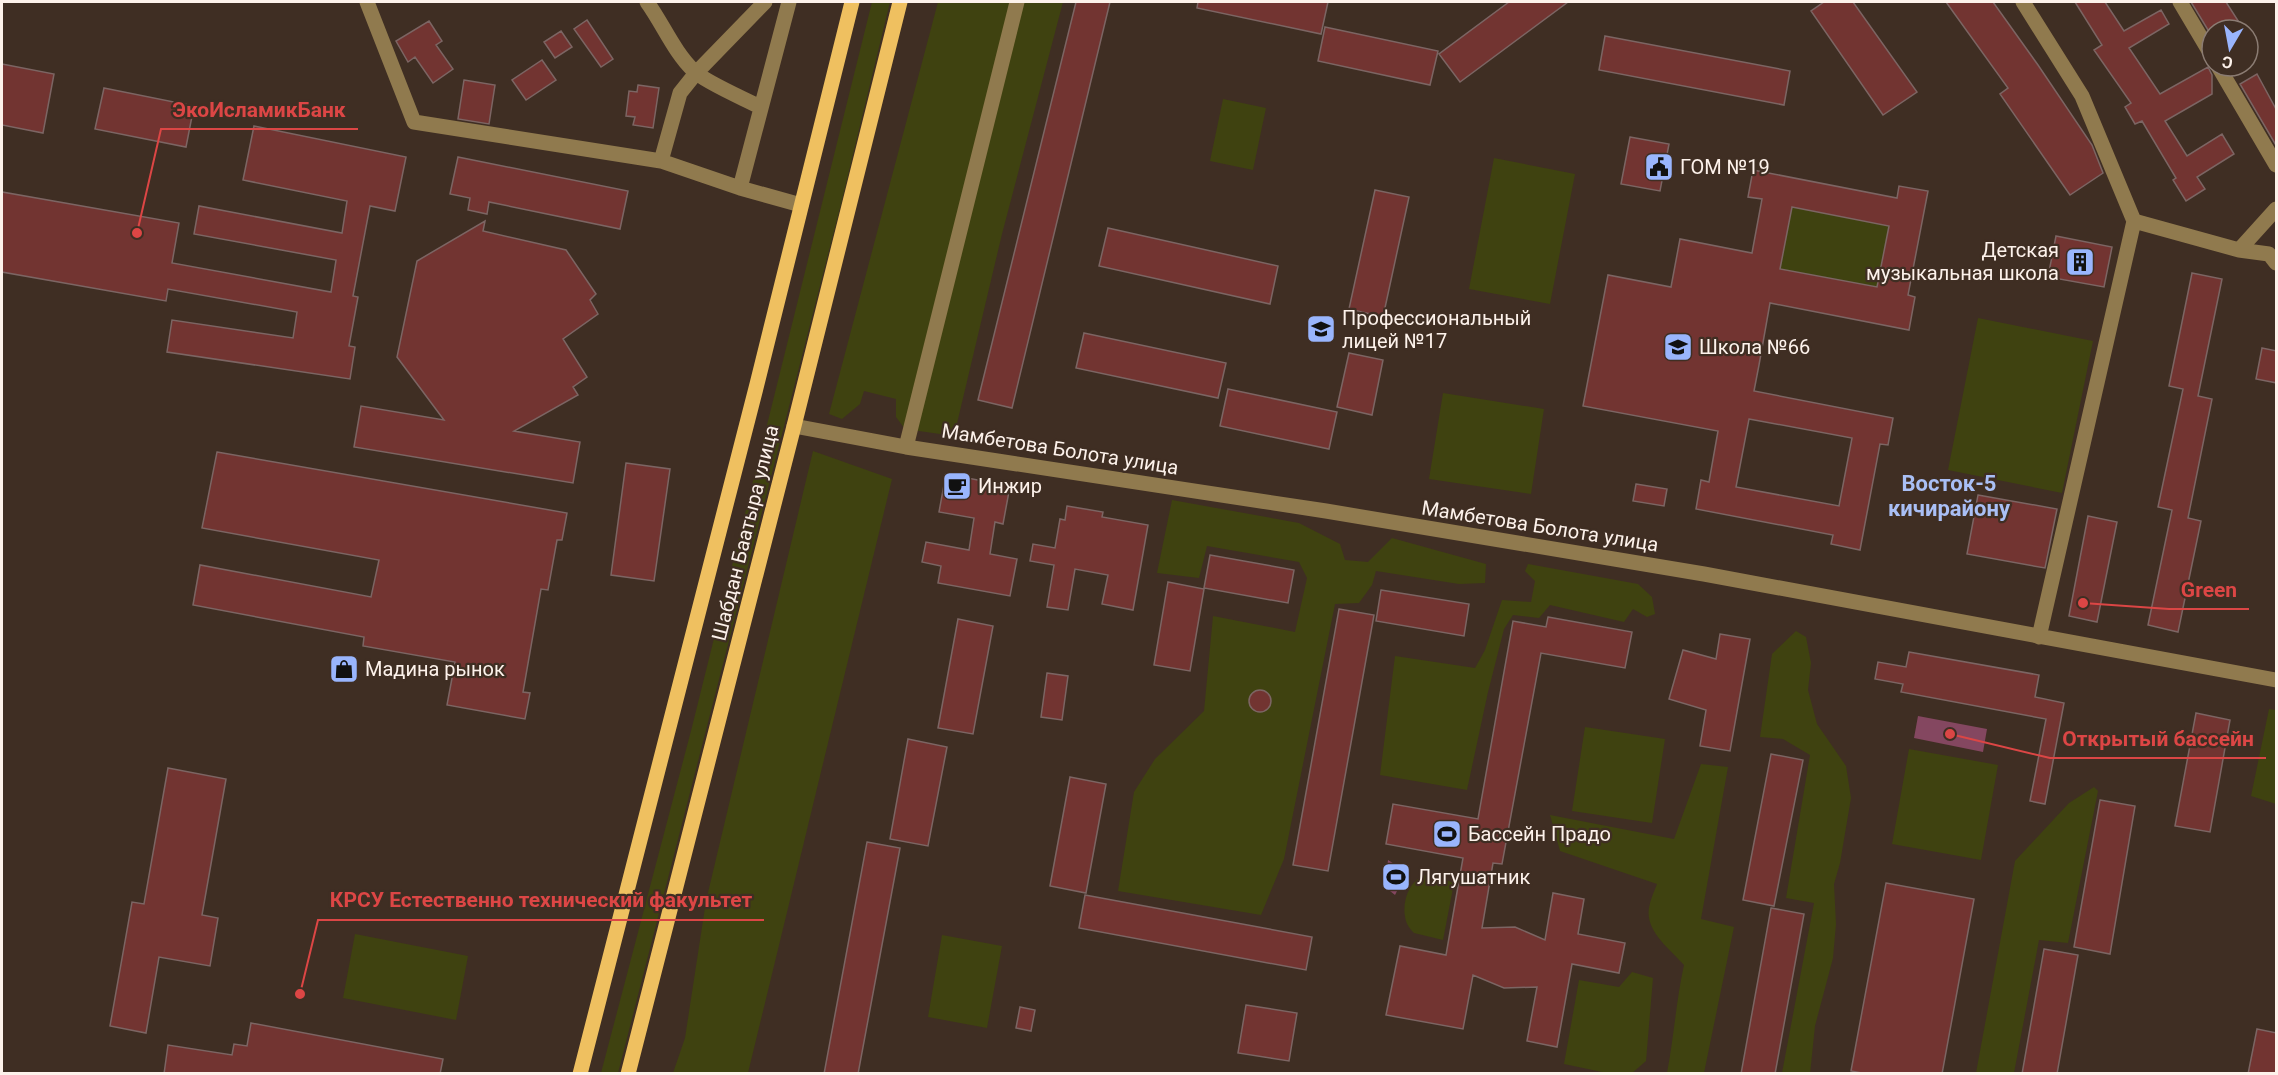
<svg xmlns="http://www.w3.org/2000/svg" width="2278" height="1075" font-family="Roboto,sans-serif">
  <style>
    .green { fill: #3f4210 }
    .water { fill: #844760 }
    .building { fill: #723431; stroke: #7c6563; stroke-width: 1.5; fill-rule: evenodd }
    .lines { fill: none; stroke-linecap: round; stroke-linejoin: round }
    .minor { stroke: #907a4e; stroke-width: 15 }
    .major { stroke: #efc060; stroke-width: 15 }
    .labels { text-anchor: middle; stroke-width: 4.5; stroke-linejoin: round; paint-order: stroke }
    .poi-label { font-size: 20px; fill: #fdf2eb; stroke: #3f2e23; text-anchor: start }
    .street-label { font-size: 20px; fill: #fdf2eb; stroke: #3f2e23 }
    .quarter-label { font-size: 22px; font-weight: bold; fill: #a9bff5; stroke: #3f2e23 }
    .leader { fill: none; stroke: #dc4645; stroke-width: 2 }
    .callout-dot { fill: #dc4645; stroke: #3f2e23; stroke-width: 2 }
    .callout-label { font-size: 21px; text-anchor: middle; font-weight: bold; fill: #dc4645; stroke: #3f2e23; stroke-width: 4.5; stroke-linejoin: round; paint-order: stroke }
  </style>
  <rect width="100%" height="100%" fill="#3f2e23"/>
  <path class="green" d="M 872,2 L 890,2 L 841,204 L 618,1073 L 601,1073 L 692,727 Z
    M 938,2 L 1063,2 L 1002,234 L 954,436 L 905,429 L 896,417 L 896,399 L 864,391 L 860,404 L 842,419 L 829,414 Z
    M 1223,99 L 1266,108 L 1253,170 L 1210,161 Z
    M 1494,158 L 1575,174 L 1550,304 L 1469,289 Z
    M 1792,207 L 1889,226 L 1877,287 L 1780,269 Z
    M 1978,318 L 2093,341 L 2062,493 L 1948,470 Z
    M 1443,393 L 1544,409 L 1531,494 L 1429,479 Z
    M 813,451 L 892,479 L 748,1073 L 673,1073 L 685,1038 L 706,901 Z
    M 1172,500 L 1299,523 L 1340,544 L 1345,560 L 1368,562 L 1392,538 L 1486,564 L 1485,583 L 1459,584 L 1376,571 L 1372,585 L 1359,603 L 1335,604 L 1284,859 L 1261,915 L 1118,891 L 1134,792 L 1155,759 L 1204,711 L 1213,616 L 1295,632 L 1307,578 L 1299,562 L 1207,546 L 1199,578 L 1157,573 Z
    M 1528,564 L 1638,584 L 1652,597 L 1655,614 L 1647,617 L 1633,609 L 1624,622 L 1550,605 L 1539,618 L 1513,615 L 1504,629 L 1488,692 L 1467,790 L 1380,775 L 1395,656 L 1475,668 L 1485,650 L 1502,600 L 1531,602 L 1535,581 L 1525,571 Z
    M 1796,631 L 1806,637 L 1811,663 L 1808,690 L 1817,724 L 1846,766 L 1851,798 L 1840,863 L 1834,884 L 1836,924 L 1833,958 L 1815,1026 L 1810,1074 L 1782,1073 L 1814,903 L 1786,898 L 1810,755 L 1783,739 L 1760,737 L 1772,654 Z
    M 2269,709 L 2276,710 L 2276,804 L 2251,796 Z
    M 1585,727 L 1665,739 L 1652,823 L 1572,811 Z
    M 1909,749 L 1998,765 L 1981,860 L 1892,844 Z
    M 1701,764 L 1728,767 L 1701,919 L 1734,927 L 1704,1073 L 1667,1073 C 1674,1037 1676,1001 1684,965 C 1670,949 1645,931 1649,908 C 1650,900 1654,892 1657,884 L 1560,851 L 1550,815 L 1674,839 Z
    M 2094,787 L 2098,791 L 2068,943 L 2039,940 L 2014,1073 L 1976,1073 L 2015,861 L 2069,803 Z
    M 1424,875 L 1438,877 L 1454,883 L 1443,940 L 1414,933 C 1411,930 1407,925 1406,921 C 1401,904 1408,882 1424,875 Z
    M 355,934 L 468,956 L 456,1020 L 343,998 Z
    M 942,935 L 1002,946 L 987,1028 L 928,1017 Z
    M 1632,972 L 1653,978 L 1646,1061 L 1631,1074 L 1607,1073 L 1564,1064 L 1579,980 L 1619,987 Z"/>
  <path class="water" d="M 1918,716 L 1987,729 L 1983,752 L 1914,738 Z
    M 1388,860 L 1402,869 L 1407,878 L 1400,885 L 1395,895 L 1385,887 Z"/>
  <path class="building" d="M 1076,2 L 1110,2 L 1012,408 L 978,400 Z
    M 1198,2 L 1328,2 L 1321,34 L 1197,8 Z
    M 1509,2 L 1568,2 L 1460,82 L 1439,54 Z
    M 1824,2 L 1853,2 L 1917,92 L 1883,115 L 1811,11 Z
    M 1946,2 L 1993,2 L 2038,65 L 2092,145 L 2103,173 L 2070,195 L 2000,94 L 2008,88 Z
    M 2075,2 L 2105,2 L 2124,31 L 2161,10 L 2169,24 L 2129,48 L 2160,94 L 2208,67 L 2212,75 L 2212,94 L 2165,121 L 2187,156 L 2222,134 L 2234,154 L 2197,177 L 2205,189 L 2186,201 L 2173,180 L 2176,178 L 2142,121 L 2135,124 L 2125,107 L 2131,103 L 2094,50 L 2102,45 Z
    M 2191,2 L 2226,2 L 2244,30 L 2208,30 Z
    M 587,20 L 613,59 L 601,67 L 574,29 Z
    M 429,21 L 442,41 L 436,45 L 453,69 L 433,83 L 415,57 L 408,62 L 396,41 Z
    M 1325,27 L 1438,51 L 1430,85 L 1318,61 Z
    M 561,31 L 572,47 L 555,58 L 544,42 Z
    M 1605,36 L 1790,71 L 1784,105 L 1599,70 Z
    M 542,60 L 556,80 L 526,100 L 512,80 Z
    M 2,64 L 54,74 L 43,133 L 2,125 Z
    M 2257,74 L 2277,111 L 2277,147 L 2240,84 Z
    M 464,80 L 495,85 L 489,124 L 458,119 Z
    M 638,85 L 659,88 L 653,128 L 633,125 L 635,117 L 626,116 L 629,91 L 637,92 Z
    M 104,88 L 194,106 L 186,147 L 95,129 Z
    M 254,126 L 406,157 L 395,211 L 370,206 L 353,296 L 358,297 L 349,346 L 355,347 L 350,379 L 167,352 L 172,320 L 293,338 L 297,312 L 168,289 L 166,301 L 2,272 L 2,192 L 179,223 L 172,263 L 331,292 L 336,260 L 194,234 L 199,206 L 342,233 L 347,201 L 243,180 Z
    M 1630,137 L 1669,144 L 1660,191 L 1621,184 Z
    M 458,157 L 628,191 L 620,229 L 489,202 L 487,214 L 468,210 L 470,198 L 450,194 Z
    M 1753,170 L 1897,198 L 1899,186 L 1928,191 L 1908,295 L 1915,297 L 1909,330 L 1770,303 L 1759,365 L 1754,391 L 1893,418 L 1888,445 L 1880,444 L 1860,550 L 1831,544 L 1833,535 L 1696,509 L 1701,480 L 1709,482 L 1718,431 L 1583,406 L 1608,275 L 1671,287 L 1680,239 L 1752,253 L 1762,199 L 1748,197 ZM 1792,207 L 1889,226 L 1877,287 L 1780,269 ZM 1749,419 L 1852,438 L 1839,506 L 1736,487 Z
    M 1375,190 L 1409,197 L 1383,317 L 1349,309 Z
    M 485,221 L 483,231 L 566,250 L 596,294 L 590,300 L 598,314 L 563,339 L 587,377 L 573,387 L 578,395 L 514,431 L 580,442 L 573,483 L 354,447 L 361,406 L 444,420 L 397,357 L 417,261 Z
    M 1108,228 L 1278,266 L 1270,304 L 1099,266 Z
    M 2056,236 L 2112,247 L 2104,287 L 2048,277 Z
    M 2192,273 L 2222,279 L 2198,396 L 2212,399 L 2188,518 L 2201,521 L 2178,632 L 2148,625 L 2172,510 L 2158,507 L 2183,389 L 2169,386 Z
    M 1084,333 L 1226,363 L 1218,398 L 1076,368 Z
    M 2262,348 L 2277,351 L 2277,383 L 2256,379 Z
    M 1349,353 L 1383,360 L 1372,415 L 1337,407 Z
    M 1228,389 L 1337,412 L 1329,449 L 1220,426 Z
    M 217,452 L 567,513 L 562,540 L 557,540 L 548,590 L 541,589 L 523,692 L 530,693 L 525,719 L 447,705 L 455,662 L 363,646 L 364,637 L 193,605 L 200,565 L 371,597 L 379,560 L 202,528 Z
    M 626,463 L 670,469 L 654,581 L 611,575 Z
    M 946,474 L 1010,486 L 1003,524 L 995,522 L 990,554 L 1017,559 L 1010,596 L 938,583 L 941,566 L 922,562 L 926,542 L 969,550 L 974,518 L 939,512 Z
    M 1636,484 L 1667,489 L 1664,506 L 1633,501 Z
    M 1978,495 L 2057,509 L 2045,568 L 1967,554 Z
    M 1067,506 L 1103,512 L 1102,517 L 1148,525 L 1133,610 L 1102,604 L 1108,575 L 1075,569 L 1068,610 L 1047,607 L 1054,565 L 1030,561 L 1033,544 L 1055,548 L 1060,519 L 1065,520 Z
    M 2088,516 L 2117,522 L 2097,622 L 2069,616 Z
    M 1210,555 L 1294,570 L 1288,603 L 1204,588 Z
    M 1168,582 L 1204,589 L 1190,671 L 1154,665 Z
    M 1381,590 L 1469,604 L 1464,636 L 1376,621 Z
    M 1339,609 L 1374,615 L 1328,871 L 1293,865 Z
    M 1548,617 L 1632,632 L 1625,668 L 1541,653 L 1502,864 L 1493,863 L 1482,928 L 1515,927 L 1545,940 L 1553,893 L 1584,899 L 1578,934 L 1625,943 L 1619,973 L 1572,964 L 1557,1047 L 1527,1041 L 1537,987 L 1504,988 L 1473,975 L 1463,1029 L 1386,1015 L 1400,946 L 1446,955 L 1463,858 L 1386,844 L 1393,804 L 1478,819 L 1513,621 L 1546,627 Z
    M 958,619 L 993,626 L 973,734 L 938,728 Z
    M 1720,634 L 1750,639 L 1730,751 L 1700,746 L 1706,710 L 1669,699 L 1683,650 L 1716,659 Z
    M 1909,652 L 2039,675 L 2035,697 L 2064,703 L 2045,804 L 2030,801 L 2046,719 L 1901,692 L 1903,684 L 1875,679 L 1878,662 L 1906,667 Z
    M 1047,673 L 1068,676 L 1062,720 L 1041,717 Z
    M1249 701a11 11 0 1 1 22 0a11 11 0 1 1-22 0Z
    M 2196,713 L 2230,720 L 2210,832 L 2175,826 Z
    M 908,739 L 947,747 L 928,846 L 890,839 Z
    M 1771,754 L 1803,760 L 1774,906 L 1743,900 Z
    M 168,768 L 226,779 L 202,915 L 218,918 L 210,966 L 159,957 L 146,1033 L 110,1026 L 132,902 L 144,904 Z
    M 1070,777 L 1106,784 L 1086,893 L 1050,886 Z
    M 2100,800 L 2135,806 L 2110,954 L 2074,947 Z
    M 867,842 L 900,848 L 858,1074 L 824,1074 Z
    M 1886,883 L 1974,899 L 1942,1074 L 1867,1074 L 1851,1071 Z
    M 1085,895 L 1312,937 L 1306,970 L 1079,928 Z
    M 1771,908 L 1804,914 L 1775,1074 L 1741,1074 Z
    M 2044,949 L 2078,955 L 2057,1074 L 2022,1074 Z
    M 1246,1005 L 1297,1013 L 1289,1061 L 1238,1053 Z
    M 1020,1007 L 1035,1010 L 1031,1031 L 1016,1028 Z
    M 251,1023 L 443,1059 L 440,1074 L 164,1074 L 168,1045 L 232,1055 L 234,1044 L 247,1046 Z
    M 2257,1029 L 2277,1033 L 2277,1074 L 2248,1074 Z"/>
  <g class="lines">
    <path class="minor" d="M 367,2 L 414,122 L 661,161 L 740,188 L 801,205
      M 647,2 C 663,24 674,52 694,71 C 705,82 745,99 760,107
      M 2023,2 L 2082,96 L 2134,221 L 2239,250 L 2269,254 L 2276,263
      M 2180,2 L 2212,56
      M 2218,66 L 2276,165
      M 661,161 L 680,93 L 696,73 L 765,2
      M 740,188 L 789,2
      M 2239,250 L 2276,209
      M 794,426 L 906,447 L 1326,511 L 1704,574 L 2276,680
      M 906,447 L 1017,2
      M 2039,637 L 2134,221"/>
    <path class="major" d="M 580,1074 L 757,384 L 852,2
      M 628,1074 L 794,426 L 900,2"/>
  </g>
  <defs>
    <g id="civic-square" transform="scale(1.5)"><rect x="-9" y="-9" width="18" height="18" rx="4" fill="#99b5fd" stroke="#3f2e23"/><path d="M-.6-6.5H3V-4.5H.6V-3L4-1V1h2V6H-6V1h2V-1L-.6-3ZM-1.2 2.5V6h2.4V2.5Z" fill="#111"/></g>
    <g id="building-square" transform="scale(1.5)"><rect x="-9" y="-9" width="18" height="18" rx="4" fill="#99b5fd" stroke="#3f2e23"/><path d="M-4-6H4V6H1V3H-1V6H-4ZM-2.5-4.3h1.7v1.8h-1.7ZM.8-4.3h1.7v1.8H.8ZM-2.5-1h1.7V.8h-1.7ZM.8-1h1.7V.8H.8Z" fill="#111"/></g>
    <g id="university-square" transform="scale(1.5)"><rect x="-9" y="-9" width="18" height="18" rx="4" fill="#99b5fd" stroke="#3f2e23"/><path d="M0-5L7-2L0 1L-7-2ZM-4 1L0 2.5L4 1V4Q0 6-4 4Z" fill="#111"/></g>
    <g id="school-square" transform="scale(1.5)"><rect x="-9" y="-9" width="18" height="18" rx="4" fill="#99b5fd" stroke="#3f2e23"/><path d="M0-5L7-2L0 1L-7-2ZM-4 1L0 2.5L4 1V4Q0 6-4 4Z" fill="#111"/></g>
    <g id="cafe-square" transform="scale(1.5)"><rect x="-9" y="-9" width="18" height="18" rx="4" fill="#99b5fd" stroke="#3f2e23"/><path d="M-5.5-4.5H6V0H3Q3 3.5 0 3.5H-2.5Q-5.5 3.5-5.5 0ZM3-3.2v2h1.7v-2ZM-6 4.5H4V6H-6Z" fill="#111"/></g>
    <g id="shop-square" transform="scale(1.5)"><rect x="-9" y="-9" width="18" height="18" rx="4" fill="#99b5fd" stroke="#3f2e23"/><path d="M-5-2.5h2.3a2.7 3.5 0 0 1 5.4 0H5L5.5 6h-11ZM-1.5-2.5h3a1.5 2.3 0 0 0-3 0Z" fill="#111"/></g>
    <g id="stadium-square" transform="scale(1.5)"><rect x="-9" y="-9" width="18" height="18" rx="4" fill="#99b5fd" stroke="#3f2e23"/><path d="M0-5a6.5 5 0 1 0 0 10a6.5 5 0 1 0 0-10ZM-3.5-1.8h7v3.6h-7Z" fill="#111"/></g>
  </defs>
  <g fill-rule="evenodd">
    <use href="#civic-square" x="1659" y="167"/>
    <use href="#building-square" x="2080" y="262"/>
    <use href="#university-square" x="1321" y="329"/>
    <use href="#school-square" x="1678" y="347"/>
    <use href="#cafe-square" x="957" y="486"/>
    <use href="#shop-square" x="344" y="669"/>
    <use href="#stadium-square" x="1447" y="834"/>
    <use href="#stadium-square" x="1396" y="877"/>
  </g>
  <g class="labels">
    <g class="poi-label">
      <text x="1680" y="174">ГОМ №19</text>
      <text x="2059" y="257" text-anchor="end">Детская<tspan x="2059" dy="23">музыкальная школа</tspan></text>
      <text x="1342" y="325">Профессиональный<tspan x="1342" dy="23">лицей №17</tspan></text>
      <text x="1699" y="354">Школа №66</text>
      <text x="978" y="493">Инжир</text>
      <text x="365" y="676">Мадина рынок</text>
      <text x="1468" y="841">Бассейн Прадо</text>
      <text x="1417" y="884">Лягушатник</text>
    </g>
    <g class="street-label">
      <text transform="translate(1060 449) rotate(9)" y="7">Мамбетова Болота улица</text>
      <text transform="translate(1540 526) rotate(9)" y="7">Мамбетова Болота улица</text>
      <text transform="translate(745 533) rotate(-76)" y="7">Шабдан Баатыра улица</text>
    </g>
    <g class="quarter-label">
      <text x="1949" y="491">Восток-5<tspan x="1949" dy="25">кичирайону</tspan></text>
    </g>
  </g>
  <path class="leader" d="M137 233L161 129H358M2083 603L2169 609H2249M1950 734L2050 758H2266M300 994L318 920H764"/>
  <g class="callout-dot">
    <circle cx="137" cy="233" r="6"/>
    <circle cx="2083" cy="603" r="6"/>
    <circle cx="1950" cy="734" r="6"/>
    <circle cx="300" cy="994" r="6"/>
  </g>
  <g class="callout-label">
    <text x="259" y="117">ЭкоИсламикБанк</text>
    <text x="2209" y="597">Green</text>
    <text x="2158" y="746">Открытый бассейн</text>
    <text x="541" y="907">КРСУ Естественно технический факультет</text>
  </g>
  <rect width="2278" height="1075" fill="none" stroke="#fdf2eb" stroke-width="6"/>
  <g transform="translate(2230 48) rotate(190)"><circle r="28" fill="#3f2e23" stroke="#8b7c73" stroke-width="1.5"/>
  <path d="M0-4.5L10 22L0 15L-10 22Z" fill="#99b5fd"/>
  <text y="-9" font-size="16" font-weight="bold" text-anchor="middle" fill="#fdf2eb">С</text>
  </g>
</svg>
